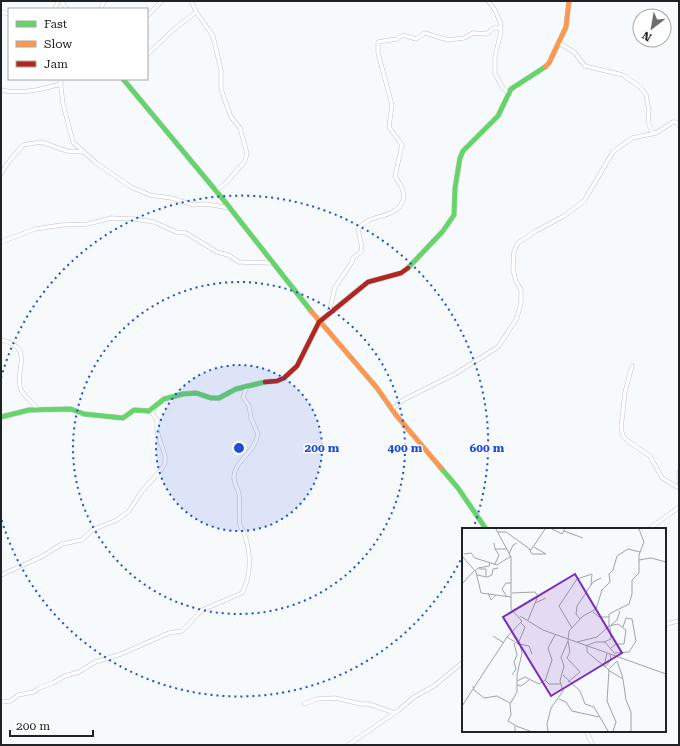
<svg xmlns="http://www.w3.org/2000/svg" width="680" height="746" font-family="'Roboto Serif',serif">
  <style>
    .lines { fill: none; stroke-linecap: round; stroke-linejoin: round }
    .street-casing { stroke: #c2c4c5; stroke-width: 4.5 }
    .fast-casing { stroke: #c2c4c5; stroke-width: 5.5 }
    .slow-casing { stroke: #c2c4c5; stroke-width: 5.5 }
    .jam-casing { stroke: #c2c4c5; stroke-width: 5.5 }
    .street { stroke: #fefeff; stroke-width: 3.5 }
    .fast { stroke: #63d668; stroke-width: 4.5 }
    .slow { stroke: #ff974d; stroke-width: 4.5 }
    .jam { stroke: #b3261e; stroke-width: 4.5 }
    .ring { fill: none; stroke: #1d4ed8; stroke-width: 2; stroke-dasharray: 2 4 }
    .inset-road { fill: none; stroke: #a1a4a5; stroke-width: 1 }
    .view { fill: #7b2cbf; fill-opacity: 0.15; stroke: #7b2cbf; stroke-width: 2 }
    .inset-edge { fill: none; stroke: #202223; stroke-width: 2 }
    .centre { fill: #1d4ed8; stroke: #fff; stroke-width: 2 }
    .ring-label { font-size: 12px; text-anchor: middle; font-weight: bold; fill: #1d4ed8; stroke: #fff; stroke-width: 3; stroke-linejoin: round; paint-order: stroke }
  </style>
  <rect width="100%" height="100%" fill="#f7fafc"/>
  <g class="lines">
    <g class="street-casing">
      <path id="street" d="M 61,1 L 67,9
        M 191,1 L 197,13 L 213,36 L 221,70 L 221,89 L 231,117 L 240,128 L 247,153 L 245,161 L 226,183 L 218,189 L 218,193
        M 488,1 L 495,10 L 501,24 L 500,36 L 495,56 L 495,74 L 503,88 L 508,93
        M 55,9 L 58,1
        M 101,9 L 102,5 L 105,1
        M 1,12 L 9,14
        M 147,16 L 162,1
        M 559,43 L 574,52 L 585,66 L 623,75 L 640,87 L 646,95 L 649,111 L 648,122 L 652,132 L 656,133 L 673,122 L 676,122 L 679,126
        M 147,55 L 173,30 L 196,12
        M 60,79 L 63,104 L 73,142 L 96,163 L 131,187 L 150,195 L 171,198 L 194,205 L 206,204 L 230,208
        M 1,90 C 20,95 43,89 61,84
        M 1,174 L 7,164 L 23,145 L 41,142 L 67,151 L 83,152
        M 1,242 L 35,229 L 62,225 L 88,224 L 111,218 L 134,219 L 154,222 L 176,232 L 186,233 L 217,252 L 228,255 L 239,262 L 273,263
        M 329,313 L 335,287 L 352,262 L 353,258 L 361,252 C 364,243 357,237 359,228 C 371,212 398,221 404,197 L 402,188 L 395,176 L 402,145 L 389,127 L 392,105 L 378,53 L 378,42 L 397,39 L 403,35 L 416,39 L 425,33 L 448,40 L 464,38 L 473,33 L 487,34 L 493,28 L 501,28
        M 1,340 C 37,348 13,370 21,390 C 25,397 33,402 37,409
        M 632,366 L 625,392 L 621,428 L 623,436 L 628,441 L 650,456 L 662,478 L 679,488
        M 392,409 L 403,400 L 455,374 L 498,347 L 517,318 L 521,303 L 521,290 L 516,281 L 513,270 L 514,251 L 518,243 L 536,231 L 564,216 L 584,201 L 613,152 L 632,138 L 656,133
        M 679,472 L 679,482
        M 649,529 L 679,507
        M 1,575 L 41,557 L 62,544 L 82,540 L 92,530 L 117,520 L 129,511 L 142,491 L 161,470 L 165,463 L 165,456 L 157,431 L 157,420 L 152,413 L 153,409
        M 665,624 L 679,621
        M 1,702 L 11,701 L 18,695 L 34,692 L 39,688 L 53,683 L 65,676 L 79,672 L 95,662 L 121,654 L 169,633 L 182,631 L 202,610 L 242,593 C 252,574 251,552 244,533 C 243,529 240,528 240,525 C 238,515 241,504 239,494 C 238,488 233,483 234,476 C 235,461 255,452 258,434 L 251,418 L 249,406 L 243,397 L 247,386
        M 304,704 L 317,699 L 335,698 L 361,704 L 369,704 L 395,713
        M 586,731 L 593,745
        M 348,745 L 399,710 L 414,697 L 434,686 L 463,662"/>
    </g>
    <g class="fast-casing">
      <path id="fast" d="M 123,79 L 222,198 L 311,311
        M 408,268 L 443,231 L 454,215 L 455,188 L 460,158 L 463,151 L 498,116 L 511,89 L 545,67
        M 1,417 L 29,410 L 71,409 L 84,414 L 123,418 L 134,410 L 149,411 L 164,399 L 183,394 L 196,393 L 211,398 L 219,398 L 236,389 L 265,382
        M 441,468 L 458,488 L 486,529"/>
    </g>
    <g class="slow-casing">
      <path id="slow" d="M 545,67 L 549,63 L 566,27 L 569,1
        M 311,311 L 377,388 L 396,415 L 441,468"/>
    </g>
    <g class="jam-casing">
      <path id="jam" d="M 265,382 L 277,381 L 284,378 L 297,366 L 319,322 L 368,282 L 401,273 L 408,268"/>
    </g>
    <use href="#street" class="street"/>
    <use href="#fast" class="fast"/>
    <use href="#slow" class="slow"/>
    <use href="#jam" class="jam"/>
  </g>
  <circle cx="239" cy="448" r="83" fill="#1d4ed8" fill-opacity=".12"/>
  <g class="ring">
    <circle cx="239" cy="448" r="83"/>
    <circle cx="239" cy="448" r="166"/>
    <path d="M463 555A248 248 0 0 1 1 518M1 378A248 248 0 1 1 473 529"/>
  </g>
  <g transform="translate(462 528)">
    <rect width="204" height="204" fill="#f7fafc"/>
    <path class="inset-road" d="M 34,1 L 49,29 L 49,81 L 60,93 L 45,109 L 58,117 L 60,125 L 55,147 L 55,164 L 48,176 L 49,187 L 46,193 L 53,197 L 53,203M 90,1 L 100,6 L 103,1M 102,3 L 121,10M 35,4 L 44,4 L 69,22 L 83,1M 32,15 L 33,21 L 45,21M 33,21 L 37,27 L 33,36M 67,21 L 70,26 L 84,26 L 72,19M 2,26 L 9,25 L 13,30 L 35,37 L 49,28M 47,26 L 51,17 L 55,15M 0,28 L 14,44 L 19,65 L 49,69M 177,32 L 189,30 L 204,34M 17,41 L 24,41 L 24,48M 13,43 L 16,40 L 27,38 L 28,35M 15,47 L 25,49 L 30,47 L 31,41 L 36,40M 0,56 L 12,43M 26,65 L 29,72 L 34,67M 50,65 L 73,64 L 76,68 L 66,92M 45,69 L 40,61 L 44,55 L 49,55M 73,75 L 84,70M 131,84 L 137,89 L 147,89M 58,88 L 81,102 L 204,146M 118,91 L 114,86 L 115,78 L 131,54 L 139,50M 149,97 L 155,92 L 158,83M 147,98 L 156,96 L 164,102 L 162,116 L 154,116 L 149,120M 110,100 L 97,78 L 115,51 L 130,46 L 129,57M 31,108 L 42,115M 115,114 L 135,109 L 147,98 L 147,86 L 167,76 L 170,66 L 170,52 L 177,45 L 177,27 L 182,14 L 177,1M 142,114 L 149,111 L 148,99 L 145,99M 56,116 L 63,99 L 59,95M 58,116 L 67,118 L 70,126M 123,118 L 134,114 L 143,114 L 153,126M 125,118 L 125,124 L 147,142 L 145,173 L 154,194 L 151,203M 153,125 L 167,124 L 174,113 L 170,91 L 164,90 L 161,99M 155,133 L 146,142 L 161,151 L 164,172 L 169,184 L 169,203M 155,133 L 161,150M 142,138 L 145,125M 143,139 L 149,132 L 148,126M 50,147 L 54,141 L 52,134 L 55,127 L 52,115M 101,147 L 118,163 L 123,176 L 132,179 L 146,203M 55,153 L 63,149 L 77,156 L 83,152 L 87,156 L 99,156M 83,153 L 90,132 L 86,120 L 93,107M 106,154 L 118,144 L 105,130 L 108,124 L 106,113M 55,157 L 59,158 L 67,152M 11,158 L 12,162 L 22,170 L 35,168 L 48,175M 97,171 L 104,174 L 110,183 L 137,189M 0,178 L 45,109M 54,198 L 68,203M 86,203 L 85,196 L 89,180 L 101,163 L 98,153 L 102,138 L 99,129 L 106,113 L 107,103 L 121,88 L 134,81 L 140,62 L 148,54 L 147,46 L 151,42 L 155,28 L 166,21 L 178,24"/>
    <path class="view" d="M 113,46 L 160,125 L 89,168 L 41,89 Z"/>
    <rect width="204" height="204" class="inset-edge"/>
  </g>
  <circle cx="239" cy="448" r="6" class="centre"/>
  <g class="ring-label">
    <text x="322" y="452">200 m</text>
    <text x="405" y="452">400 m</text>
    <text x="487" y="452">600 m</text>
  </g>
  <rect width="680" height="746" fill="none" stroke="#202223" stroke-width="4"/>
  <rect x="8" y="8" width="140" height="72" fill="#ffffff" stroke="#a6a7a7"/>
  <rect x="16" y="21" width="20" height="6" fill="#63d668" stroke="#a6a7a7"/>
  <text x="44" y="28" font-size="12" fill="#202223">Fast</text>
  <rect x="16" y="41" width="20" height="6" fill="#ff974d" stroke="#a6a7a7"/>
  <text x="44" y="48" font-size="12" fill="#202223">Slow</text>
  <rect x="16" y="61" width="20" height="6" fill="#b3261e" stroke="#a6a7a7"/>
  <text x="44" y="68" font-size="12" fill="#202223">Jam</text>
  <g transform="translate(652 28) rotate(211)"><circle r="19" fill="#ffffff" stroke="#a6a7a7"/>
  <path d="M0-3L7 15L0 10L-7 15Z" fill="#6b6e6f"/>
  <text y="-6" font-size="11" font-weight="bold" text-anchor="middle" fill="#202223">N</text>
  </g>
  <path d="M10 730v6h83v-6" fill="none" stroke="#202223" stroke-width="2"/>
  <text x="16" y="730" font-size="12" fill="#202223" stroke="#ffffff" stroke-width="3" paint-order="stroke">200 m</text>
</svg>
